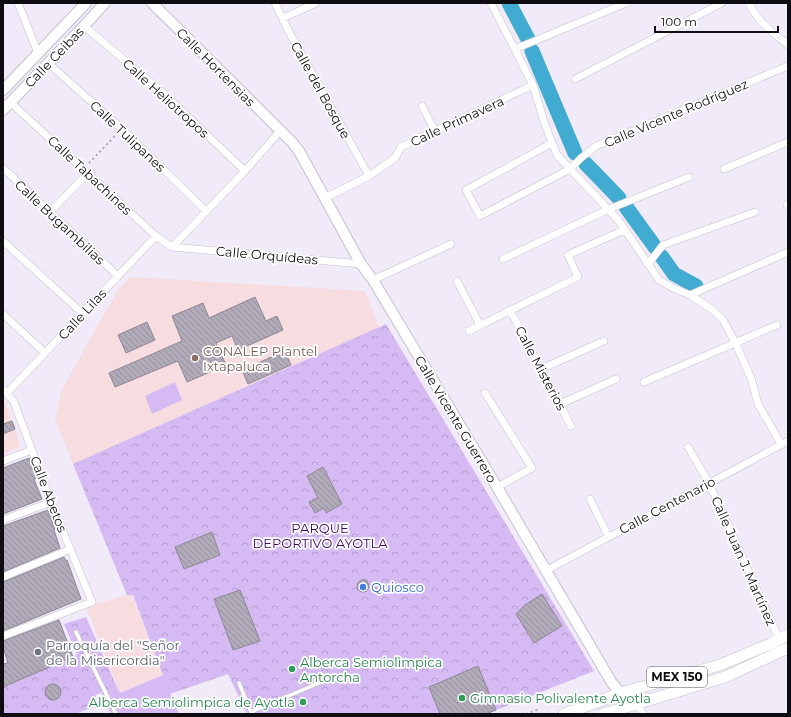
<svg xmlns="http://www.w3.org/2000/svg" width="791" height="717" font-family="Montserrat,sans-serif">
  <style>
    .education { fill: #f7dce0 }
    .green { fill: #d5baf3 }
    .park { fill: url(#park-crowns) }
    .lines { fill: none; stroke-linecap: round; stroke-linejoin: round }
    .river { stroke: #42abd2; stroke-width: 15 }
    .building { fill: url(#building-back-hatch); stroke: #8f8896 }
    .lane-casing { stroke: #c5bfcd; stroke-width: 5 }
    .street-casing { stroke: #c5bfcd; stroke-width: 8 }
    .secondary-casing { stroke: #c5bfcd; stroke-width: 12 }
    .primary-casing { stroke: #c5bfcd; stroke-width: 12 }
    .path { stroke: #9c97a2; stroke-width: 1.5; stroke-dasharray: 2 3; stroke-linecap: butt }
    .lane { stroke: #fff; stroke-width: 3.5 }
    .street { stroke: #fff; stroke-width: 7 }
    .secondary { stroke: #fff; stroke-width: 10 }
    .primary { stroke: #fff; stroke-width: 11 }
    .education-dot { fill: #8d6e63; stroke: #fff; stroke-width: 1.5 }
    .shop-dot { fill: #3f7fe0; stroke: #fff; stroke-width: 1.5 }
    .worship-dot { fill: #6b7280; stroke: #fff; stroke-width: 1.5 }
    .leisure-dot { fill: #2e9e5b; stroke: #fff; stroke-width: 1.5 }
    .labels { text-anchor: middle; stroke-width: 3.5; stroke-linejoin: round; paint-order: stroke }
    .shield { fill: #fff; stroke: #585659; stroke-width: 1 }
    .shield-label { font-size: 12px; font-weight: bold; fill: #100d12 }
    .street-label { font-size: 13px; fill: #100d12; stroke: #fff }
    .education-label { font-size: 13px; fill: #785e54; stroke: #fff; text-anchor: start }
    .park-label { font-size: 13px; fill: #3e0861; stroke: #fff }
    .shop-label { font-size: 13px; fill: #366cbe; stroke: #fff; text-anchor: start }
    .worship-label { font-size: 13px; fill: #5b616d; stroke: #fff; text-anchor: start }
    .leisure-label { font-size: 13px; fill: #27864d; stroke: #fff; text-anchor: start }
  </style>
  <defs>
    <pattern id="park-crowns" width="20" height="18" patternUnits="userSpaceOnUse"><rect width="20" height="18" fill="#d5baf3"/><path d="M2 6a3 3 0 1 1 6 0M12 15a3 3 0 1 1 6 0" fill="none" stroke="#b69fcf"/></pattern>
    <pattern id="building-back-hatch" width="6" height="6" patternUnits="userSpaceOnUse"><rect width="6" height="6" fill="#b1aab8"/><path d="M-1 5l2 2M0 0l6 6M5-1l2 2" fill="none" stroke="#97919d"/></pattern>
  </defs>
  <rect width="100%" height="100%" fill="#f1eaf9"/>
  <path class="education" d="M 131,277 L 365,291 L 379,327 L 73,464 L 55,420 L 62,389 L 119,288 Z
    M 3,400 L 5,402 L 17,434 L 20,447 L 3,455 Z
    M 127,595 L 132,595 L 163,675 L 120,693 L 86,607 Z"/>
  <path class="green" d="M 175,382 L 182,400 L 152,414 L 145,396 Z
    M 163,675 L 179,714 L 111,714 L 101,693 L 117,687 L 120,693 Z"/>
  <path class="park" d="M 386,324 L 594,671 L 486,714 L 247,714 L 228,674 L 170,694 L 133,595 L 127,595 L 73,464 Z
    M 86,617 L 117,687 L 95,695 L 99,705 L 75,714 L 3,714 L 3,685 L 77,655 L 64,624 Z"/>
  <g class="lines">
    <path class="river" d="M 509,3 L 529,41
      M 532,51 L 575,153
      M 586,164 L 619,198
      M 626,207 L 655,247
      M 662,257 L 674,274 L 696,286"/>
  </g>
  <path class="building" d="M 255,297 L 266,321 L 277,316 L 283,330 L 238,350 L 232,336 L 216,343 L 226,365 L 187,382 L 178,361 L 115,387 L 109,373 L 182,341 L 172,316 L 203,303 L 209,318 Z
    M 147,322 L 155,340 L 126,353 L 118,335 Z
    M 285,351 L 291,365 L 248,384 L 242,370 Z
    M 12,421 L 15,429 L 3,434 L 3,424 Z
    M 29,458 L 36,478 L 34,479 L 42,499 L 3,514 L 3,468 Z
    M 323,467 L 342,504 L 326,513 L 324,508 L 315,513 L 309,502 L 318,498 L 307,476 Z
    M 48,510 L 55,530 L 54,530 L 60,548 L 3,572 L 3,526 Z
    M 212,532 L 220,555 L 184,569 L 175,547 Z
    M 64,557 L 65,560 L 67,560 L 81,599 L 3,631 L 3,582 Z
    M357 586a6 6 0 1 1 12 0a6 6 0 1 1-12 0Z
    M 240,590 L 260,641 L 233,650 L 214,599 Z
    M 542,594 L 562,626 L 534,643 L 516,614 L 525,605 Z
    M 59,620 L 73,657 L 3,687 L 3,664 L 8,663 L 3,647 L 3,641 Z
    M 478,666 L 496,710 L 486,714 L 440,714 L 429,687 Z
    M45 692a8 8 0 1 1 16 0a8 8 0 1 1-16 0Z"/>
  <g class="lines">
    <g class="lane-casing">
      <path id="lane" d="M 76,632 L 116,714
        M 239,683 L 251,712
        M 252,714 L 251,712 L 333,677"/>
    </g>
    <g class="street-casing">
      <path id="street" d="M 18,3 L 38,53
        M 275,3 L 287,28 L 369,176
        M 491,3 L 533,85 L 545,125 L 557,155 L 619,221 L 659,280 L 673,288 L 690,295 L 713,310 L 723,320 L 735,342 L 751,378 L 758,404 L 781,444
        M 749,3 C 757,21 773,33 788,45
        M 283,18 L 316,3
        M 84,26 L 160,90 L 245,171
        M 515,49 L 626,3
        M 48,63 L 122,129 L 206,211
        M 575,79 L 722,3
        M 10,102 L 156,236 L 172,247
        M 422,106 L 435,131
        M 552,143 L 466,190 L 480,216 L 570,169 L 581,158 L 596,146 L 788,66
        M 3,168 L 118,276
        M 724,169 L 788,142
        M 325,198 L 369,176 L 395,158 L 401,147 L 533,85
        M 787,205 L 788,204
        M 50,212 L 88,173
        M 3,241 L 82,313
        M 172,247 L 361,264
        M 172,247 L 245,171 L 280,131
        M 503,259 L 609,209 L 689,177
        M 648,264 L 663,245 L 755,212
        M 373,280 L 451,244
        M 457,281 L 480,325
        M 690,295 L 788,252
        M 510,310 L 571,426
        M 3,314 L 45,353
        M 469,331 L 578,277 L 568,255 L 624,230
        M 541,369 L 604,341
        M 644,382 L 777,325
        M 3,389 L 14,402 L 51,502 L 92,602 L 3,636
        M 7,393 L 156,236
        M 485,393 L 532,468 L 497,487
        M 560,404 L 616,379
        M 688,447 L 709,483 L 779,639
        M 3,461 L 32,450
        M 590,499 L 608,536
        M 3,520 L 51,502
        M 547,570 L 788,441
        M 3,577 L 71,549
        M 637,704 L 643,714"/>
    </g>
    <g class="secondary-casing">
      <path id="secondary" d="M 152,3 L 292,142 L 299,151 L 361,264 L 373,280 L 497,487 L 612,683 L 621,693 L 637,704
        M 3,90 L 86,3
        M 3,110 L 84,26 L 105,3"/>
    </g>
    <g class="primary-casing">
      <path id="primary" d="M 564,714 L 621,693 L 720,665 L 770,644 L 788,635
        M 603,714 L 725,677 L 788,648"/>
    </g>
    <path class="path" d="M 89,163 L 117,134
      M 526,714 L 537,710 L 539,714"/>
    <use href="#lane" class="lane"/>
    <use href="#street" class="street"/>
    <use href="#secondary" class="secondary"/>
    <use href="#primary" class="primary"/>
  </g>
  <circle class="education-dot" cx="195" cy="358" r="4"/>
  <circle class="shop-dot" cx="363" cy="587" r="4"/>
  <circle class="worship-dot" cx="38" cy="652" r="4"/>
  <g class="leisure-dot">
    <circle cx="292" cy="669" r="4"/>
    <circle cx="462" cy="698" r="4"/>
    <circle cx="303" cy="702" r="4"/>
  </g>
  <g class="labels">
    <rect class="shield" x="647" y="667" width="60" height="20" rx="3"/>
    <g class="shield-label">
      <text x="677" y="681">MEX 150</text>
    </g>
    <g class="street-label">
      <text transform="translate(54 57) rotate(-46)" y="5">Calle Ceibas</text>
      <text transform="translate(216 67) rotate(45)" y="5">Calle Hortensias</text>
      <text transform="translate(321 90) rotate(61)" y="5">Calle del Bosque</text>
      <text transform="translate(166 98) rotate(42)" y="5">Calle Heliotropos</text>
      <text transform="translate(676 113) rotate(-23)" y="5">Calle Vicente Rodríguez</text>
      <text transform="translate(457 121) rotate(-25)" y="5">Calle Primavera</text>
      <text transform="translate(128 136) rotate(43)" y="5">Calle Tulipanes</text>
      <text transform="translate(90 175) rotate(43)" y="5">Calle Tabachines</text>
      <text transform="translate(60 222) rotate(43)" y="5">Calle Bugambilias</text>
      <text transform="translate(267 255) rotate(5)" y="5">Calle Orquídeas</text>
      <text transform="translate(82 314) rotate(-47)" y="5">Calle Lilas</text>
      <text transform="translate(541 368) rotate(62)" y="5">Calle Misterios</text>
      <text transform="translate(456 419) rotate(59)" y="5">Calle Vicente Guerrero</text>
      <text transform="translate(49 494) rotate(69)" y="5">Calle Abetos</text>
      <text transform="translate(667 505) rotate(-28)" y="5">Calle Centenario</text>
      <text transform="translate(744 561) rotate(66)" y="5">Calle Juan J. Martínez</text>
    </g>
    <g class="education-label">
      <text x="203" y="356">CONALEP Plantel<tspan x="203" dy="15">Ixtapaluca</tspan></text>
    </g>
    <g class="park-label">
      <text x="320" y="533">PARQUE<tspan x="320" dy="15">DEPORTIVO AYOTLA</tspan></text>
    </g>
    <g class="shop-label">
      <text x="371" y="592">Quiosco</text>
    </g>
    <g class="worship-label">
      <text x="46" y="650">Parroquía del "Señor<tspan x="46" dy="15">de la Misericordia"</tspan></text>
    </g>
    <g class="leisure-label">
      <text x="300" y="667">Alberca Semiolìmpica<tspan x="300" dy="15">Antorcha</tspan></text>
      <text x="470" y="703">Gimnasio Polivalente Ayotla</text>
      <text x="295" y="707" text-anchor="end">Alberca Semiolimpica de Ayotla</text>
    </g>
  </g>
  <rect width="791" height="717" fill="none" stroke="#100d12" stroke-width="8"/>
  <path d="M655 26v6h123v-6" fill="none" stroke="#100d12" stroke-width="2"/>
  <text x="661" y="26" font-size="12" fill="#100d12" stroke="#ffffff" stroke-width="3" paint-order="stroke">100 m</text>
</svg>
